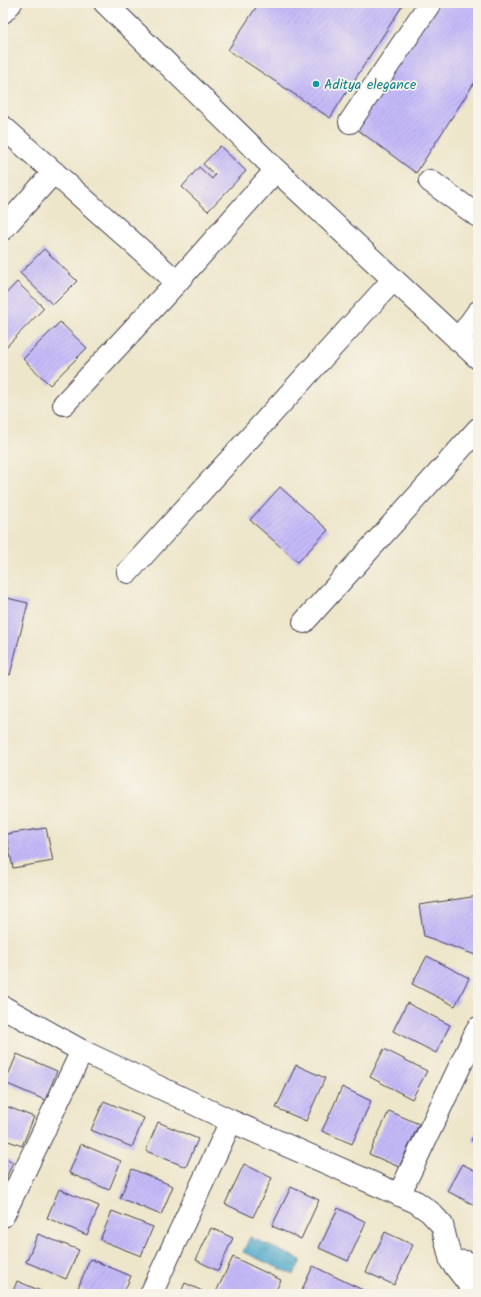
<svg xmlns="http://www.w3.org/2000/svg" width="481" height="1297" font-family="Kalam,sans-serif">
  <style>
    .water { fill: url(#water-ripples); stroke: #366482 }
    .building { fill: url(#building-hatch) }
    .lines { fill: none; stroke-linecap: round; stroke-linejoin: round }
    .minor-casing { stroke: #413f50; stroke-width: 24 }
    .minor { stroke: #fff; stroke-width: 22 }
    .culture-dot { fill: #0f9aa8; stroke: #f7f3e8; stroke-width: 1.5 }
    .labels { text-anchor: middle; stroke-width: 3.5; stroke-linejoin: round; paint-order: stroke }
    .culture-label { font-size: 14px; fill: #0d838f; stroke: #f7f3e8; text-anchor: start }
  </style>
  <defs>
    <pattern id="water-ripples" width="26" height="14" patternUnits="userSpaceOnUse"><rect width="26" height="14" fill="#4ba7c9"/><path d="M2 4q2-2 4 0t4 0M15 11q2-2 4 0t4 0" fill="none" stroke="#3e88a4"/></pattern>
    <pattern id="building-hatch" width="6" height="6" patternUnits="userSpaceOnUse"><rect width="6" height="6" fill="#c5baf9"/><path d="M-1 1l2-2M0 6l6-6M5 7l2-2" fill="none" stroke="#a9a0d6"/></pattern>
  </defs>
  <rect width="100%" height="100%" fill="#f7f3e8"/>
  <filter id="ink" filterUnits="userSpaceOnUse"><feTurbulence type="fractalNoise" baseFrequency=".025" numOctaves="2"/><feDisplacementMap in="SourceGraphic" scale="8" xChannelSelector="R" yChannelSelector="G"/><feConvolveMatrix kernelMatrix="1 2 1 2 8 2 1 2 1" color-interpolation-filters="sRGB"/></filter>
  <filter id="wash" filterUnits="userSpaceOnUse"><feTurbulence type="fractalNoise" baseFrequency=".012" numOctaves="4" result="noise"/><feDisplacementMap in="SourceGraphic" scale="16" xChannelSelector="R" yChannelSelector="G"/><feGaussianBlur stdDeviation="0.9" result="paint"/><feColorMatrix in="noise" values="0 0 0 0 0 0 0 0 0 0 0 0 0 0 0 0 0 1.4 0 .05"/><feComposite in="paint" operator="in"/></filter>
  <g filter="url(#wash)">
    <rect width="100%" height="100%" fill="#eee6ca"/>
    <path class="water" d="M 250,1237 L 301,1260 L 294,1275 L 243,1252 Z"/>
    <g id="blocks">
      <path class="building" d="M 259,3 L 404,3 L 330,118 L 228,50 Z
        M 435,3 L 478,3 L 478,77 L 416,173 L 354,127 Z
        M 220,146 L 246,171 L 208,211 L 182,187 L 199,167 L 212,179 L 215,175 L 203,164 Z
        M 44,249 L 77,281 L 53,305 L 20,273 Z
        M 17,282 L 44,308 L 5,348 L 3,346 L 3,297 Z
        M 60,322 L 87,348 L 50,385 L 23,359 Z
        M 280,487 L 328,530 L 298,562 L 250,520 Z
        M 3,597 L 28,603 L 10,675 L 3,673 Z
        M 46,828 L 53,861 L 13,868 L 6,834 Z
        M 478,896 L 478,956 L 424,936 L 419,905 Z
        M 427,956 L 469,978 L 455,1006 L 412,984 Z
        M 407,1003 L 450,1025 L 436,1053 L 393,1031 Z
        M 384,1049 L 427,1071 L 412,1099 L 370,1077 Z
        M 17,1054 L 57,1071 L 45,1100 L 5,1083 Z
        M 296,1065 L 325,1078 L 306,1121 L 276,1108 Z
        M 342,1087 L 371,1101 L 352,1144 L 322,1131 Z
        M 104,1101 L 144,1118 L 132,1147 L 91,1130 Z
        M 3,1105 L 34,1117 L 22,1146 L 3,1139 Z
        M 389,1111 L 419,1124 L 399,1167 L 369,1154 Z
        M 158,1122 L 198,1139 L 186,1167 L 146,1151 Z
        M 478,1128 L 478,1144 L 471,1140 Z
        M 81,1144 L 121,1161 L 109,1190 L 69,1173 Z
        M 3,1157 L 13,1162 L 3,1185 Z
        M 244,1164 L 272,1178 L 253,1217 L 225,1204 Z
        M 462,1164 L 478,1172 L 478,1207 L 447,1191 Z
        M 132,1169 L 173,1186 L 161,1215 L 120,1198 Z
        M 291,1187 L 319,1200 L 301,1239 L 272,1226 Z
        M 59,1189 L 99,1206 L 87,1235 L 47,1218 Z
        M 338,1208 L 366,1222 L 348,1261 L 319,1248 Z
        M 112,1211 L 153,1227 L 141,1256 L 100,1240 Z
        M 211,1228 L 233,1238 L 218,1271 L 196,1260 Z
        M 385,1232 L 413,1245 L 394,1285 L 366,1272 Z
        M 38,1234 L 79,1250 L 66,1279 L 26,1262 Z
        M 233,1257 L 281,1280 L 274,1294 L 215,1294 Z
        M 90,1259 L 131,1276 L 123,1294 L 93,1294 L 78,1288 Z
        M 313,1266 L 371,1294 L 300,1294 Z
        M 17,1281 L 48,1294 L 12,1294 Z
        M 185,1283 L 209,1294 L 180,1294 Z"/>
    </g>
  </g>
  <g filter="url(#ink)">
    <use href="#blocks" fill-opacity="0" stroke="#413f50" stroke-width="1"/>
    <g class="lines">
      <g class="minor-casing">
        <path id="minor" d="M 105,3 L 276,170 L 478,358
          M 3,12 L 11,3
          M 350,122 L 430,3
          M 3,127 L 177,282
          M 430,181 L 478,216
          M 3,229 L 54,172
          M 458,340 L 478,312
          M 64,404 L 177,282 L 276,170
          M 128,572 L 393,280
          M 304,622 L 478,429
          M 3,1007 L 82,1051 L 231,1121 L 416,1202 L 430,1212 L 442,1225 L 451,1261 L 469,1284 L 478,1290
          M 399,1195 L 478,1028
          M 3,1216 L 82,1051
          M 451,1261 L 466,1262 L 478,1266
          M 151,1294 L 231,1121"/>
      </g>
      <use href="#minor" class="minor"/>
    </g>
  </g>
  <circle class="culture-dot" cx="316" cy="84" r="4"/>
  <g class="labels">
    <g class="culture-label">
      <text x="324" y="89">Aditya elegance</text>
    </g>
  </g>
  <rect width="481" height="1297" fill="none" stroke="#f7f3e8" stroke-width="16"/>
</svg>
